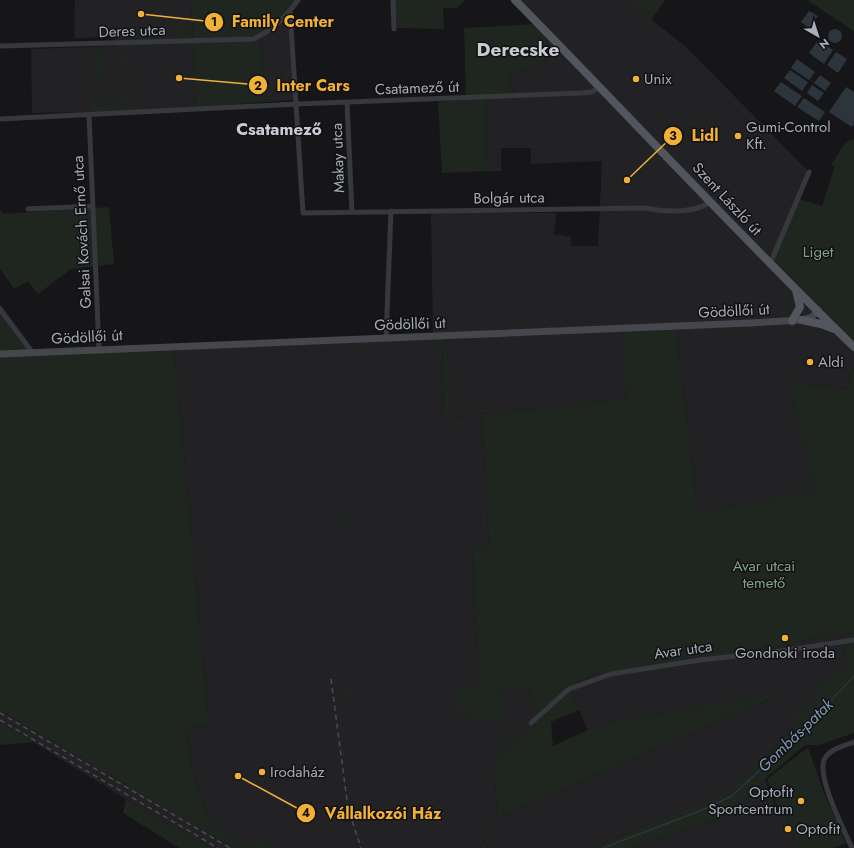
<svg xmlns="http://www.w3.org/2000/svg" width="854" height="848" font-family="Jost,sans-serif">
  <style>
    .built { fill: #222225 }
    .green { fill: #1e261f }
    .water { fill: #2c353c }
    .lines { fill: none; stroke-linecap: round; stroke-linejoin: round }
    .stream { stroke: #2c353c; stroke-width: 1.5 }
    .street { stroke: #37383d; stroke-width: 5 }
    .secondary { stroke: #45474d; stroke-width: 7 }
    .primary { stroke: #53555c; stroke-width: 8 }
    .rail { stroke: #4a4c52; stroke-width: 1.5; stroke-dasharray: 5 4; stroke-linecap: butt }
    .poi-dot { fill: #f2b134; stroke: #111113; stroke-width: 1.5 }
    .labels { text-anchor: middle; stroke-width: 3; stroke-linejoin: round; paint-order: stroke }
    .street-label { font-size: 15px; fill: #a8adb8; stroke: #111113 }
    .poi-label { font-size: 15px; fill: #a8adb8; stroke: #111113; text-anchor: start }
    .park-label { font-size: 15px; fill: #7fa381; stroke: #111113 }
    .water-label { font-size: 16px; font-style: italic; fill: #7f9bb3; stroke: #111113 }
    .quarter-label { font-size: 17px; font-weight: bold; fill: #c9ccd4; stroke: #111113 }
    .district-label { font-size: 19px; font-weight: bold; fill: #c9ccd4; stroke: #111113 }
    .leader { fill: none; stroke: #f2b134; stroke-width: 1.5 }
    .callout-dot { fill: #f2b134; stroke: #111113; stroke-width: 1.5 }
    .mark-label { font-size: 12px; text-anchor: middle; font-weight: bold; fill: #111 }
    .callout-label { font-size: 16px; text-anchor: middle; font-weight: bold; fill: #f2b134; stroke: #111113; stroke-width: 3; stroke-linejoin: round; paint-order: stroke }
  </style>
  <rect width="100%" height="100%" fill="#161618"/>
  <path class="built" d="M 75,0 L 191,0 L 196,107 L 106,112 L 32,113 L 31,49 L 115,46 L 115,37 L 74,38 Z
    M 519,0 L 627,0 L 686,47 L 806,169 L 810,175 L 800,199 L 854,349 L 854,368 L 847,389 L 788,382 L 817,491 L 698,512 L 676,328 L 622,328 L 629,399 L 451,417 L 446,335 L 442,343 L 444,419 L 482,416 L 489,547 L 472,551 L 479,683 L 505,719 L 501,692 L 529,688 L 538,723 L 518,740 L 514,747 L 502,753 L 494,764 L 497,816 L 486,840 L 479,848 L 273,848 L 257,839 L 247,847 L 210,824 L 192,769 L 186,728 L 209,724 L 174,347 L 433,335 L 431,213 L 556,213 L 554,234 L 571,237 L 571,246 L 598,246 L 602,161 L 531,164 L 531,148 L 501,148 L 501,171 L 487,171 L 486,99 L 518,97 L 508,83 L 510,75 L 541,63 L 558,47 Z
    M 288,17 L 293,100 L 265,102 L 260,39 Z
    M 842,633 L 847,664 L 818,686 L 818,694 L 807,707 L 792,714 L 796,727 L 742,779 L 716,797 L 592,848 L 487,848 L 497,818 L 782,694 L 624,719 L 588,730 L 571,692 L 574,683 L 598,674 L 617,670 L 777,646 Z
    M 0,710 L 172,810 L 234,848 L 209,848 L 126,799 L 0,722 Z
    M 765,779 L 776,809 L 784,810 L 799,848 L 632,848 L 721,818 L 753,793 Z"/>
  <path class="green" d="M 191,0 L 301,0 L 288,17 L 260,39 L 265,102 L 196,107 Z
    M 394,0 L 465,0 L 457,8 L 443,8 L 444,29 L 397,28 Z
    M 627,0 L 665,0 L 651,20 Z
    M 807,0 L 854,0 L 854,32 L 849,28 Z
    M 181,22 L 187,22 L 187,39 L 178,39 C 171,33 173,25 181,22 Z
    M 536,24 L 558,47 L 541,63 L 510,75 L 508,83 L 518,98 L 486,99 L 487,171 L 442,173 L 438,102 L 466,99 L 464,28 Z
    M 164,30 L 166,32 L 166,35 C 161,40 132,42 126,38 C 123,37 122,34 121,31 Z
    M 92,49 L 95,96 L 103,105 L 103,111 L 93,112 L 89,50 Z
    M 96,49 L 102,49 L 105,80 L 98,78 Z
    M 129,57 L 132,109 L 107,110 L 106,106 L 113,106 L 121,102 L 120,96 L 127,96 L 124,62 L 115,62 L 115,58 Z
    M 105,85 L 106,97 L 104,97 L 105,102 L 100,97 L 98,88 L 101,86 Z
    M 694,126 L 700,126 L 706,131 L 706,135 L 700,142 L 692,134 L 692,130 Z
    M 854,139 L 854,349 L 770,267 L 800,199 L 822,206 L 835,166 L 831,165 L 845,143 Z
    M 109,207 L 114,264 L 71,269 L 38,294 L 28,281 L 14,289 L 0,269 L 0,210 L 3,214 Z
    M 0,304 L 36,353 L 174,347 L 209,724 L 186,728 L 192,769 L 210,824 L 247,847 L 257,839 L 273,848 L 234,848 L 0,710 Z
    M 622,328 L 676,328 L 698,512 L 816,491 L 788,382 L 847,389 L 854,368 L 854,733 L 819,745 L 805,745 L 765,779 L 740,805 L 721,818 L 632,848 L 592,848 L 716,797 L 742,779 L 796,727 L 791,714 L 807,707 L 818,694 L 818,686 L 847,664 L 842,633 L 777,646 L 598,674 L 574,683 L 571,692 L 579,710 L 551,722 L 553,746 L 588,730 L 624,719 L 784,693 L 497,818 L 487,848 L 479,848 L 486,840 L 497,816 L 494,764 L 502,753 L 514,747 L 517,740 L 537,723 L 529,688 L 501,692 L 506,719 C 483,723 473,718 454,708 L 454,690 L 479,683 L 472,551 L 489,547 L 482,416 L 444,419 L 442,343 L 435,344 L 434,335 L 446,335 L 452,417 L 628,399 Z
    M340 521a5 5 0 1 1 10 0a5 5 0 1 1-10 0Z
    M344 693a5 5 0 1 1 10 0a5 5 0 1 1-10 0Z
    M 0,722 L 33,742 L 0,745 Z
    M497.5 737a5.5 5.5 0 1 1 11 0a5.5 5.5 0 1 1-11 0Z
    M 808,747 L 824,793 L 846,843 L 833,848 L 798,848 L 788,819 L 785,820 L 784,809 L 778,808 L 767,779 Z
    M 126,799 L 209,848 L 179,848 L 123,813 Z"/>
  <path class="water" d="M 809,11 L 818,16 L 809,28 L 801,22 Z
    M828 36a7 7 0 1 1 14 0a7 7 0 1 1-14 0Z
    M 818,40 L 833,50 L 824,64 L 809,53 Z
    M 836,52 L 847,59 L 838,73 L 827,65 Z
    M 797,59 L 815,72 L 809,80 L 791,68 Z
    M 790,70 L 808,82 L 802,91 L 784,78 Z
    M 820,75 L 831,83 L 825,91 L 814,83 Z
    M 781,82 L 802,96 L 795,106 L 774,91 Z
    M 812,85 L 824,93 L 818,101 L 807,93 Z
    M 846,87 L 854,92 L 854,124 L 852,127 L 829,112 Z
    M 804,98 L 825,112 L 819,121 L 797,107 Z"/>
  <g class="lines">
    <path class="stream" d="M 603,848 L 700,811 L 732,796 L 803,730 L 854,676"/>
    <path class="street" d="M 393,0 L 394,29
      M 290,11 L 303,213 L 645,208 C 663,212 696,214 711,201
      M 0,46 L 253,39 C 272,31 286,17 298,0
      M 347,103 L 352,212
      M 89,115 L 99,349
      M 0,119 L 297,104 L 582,93 L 592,92 L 600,86
      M 28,209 L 93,206
      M 770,264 L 809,172
      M 0,309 L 32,352
      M 386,339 L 391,211
      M 531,723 L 569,689 L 611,674 L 700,660 L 781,651 L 854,640
      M 852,848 C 844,830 815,774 825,758 C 830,749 844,746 854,742"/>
    <path class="secondary" d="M 0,354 L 750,323 L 802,320 L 812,317 L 818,310"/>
    <path class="primary" d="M 515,0 C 628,115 738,234 854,347
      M 802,320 L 821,324 L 834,329
      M 792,321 L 800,307 L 796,290"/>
    <path class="rail" d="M 331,679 L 348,808 L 361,848
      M 0,713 L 230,848
      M 0,720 L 218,848"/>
  </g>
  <g class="poi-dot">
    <circle cx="636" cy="79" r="4"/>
    <circle cx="738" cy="136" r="4"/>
    <circle cx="810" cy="362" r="4"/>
    <circle cx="785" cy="638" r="4"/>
    <circle cx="262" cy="772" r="4"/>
    <circle cx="801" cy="801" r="4"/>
    <circle cx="788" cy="829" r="4"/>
  </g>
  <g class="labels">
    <g class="street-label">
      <text transform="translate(132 31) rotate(-2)" y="5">Deres utca</text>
      <text transform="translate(417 88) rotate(-2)" y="5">Csatamező út</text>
      <text transform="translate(338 158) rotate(-92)" y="5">Makay utca</text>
      <text transform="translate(509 198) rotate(-1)" y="5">Bolgár utca</text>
      <text transform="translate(727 199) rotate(47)" y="5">Szent László út</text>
      <text transform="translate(82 232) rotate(-93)" y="5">Galsai Kovách Ernő utca</text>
      <text transform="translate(734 311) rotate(-3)" y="5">Gödöllői út</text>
      <text transform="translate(410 324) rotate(-2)" y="5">Gödöllői út</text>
      <text transform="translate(87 337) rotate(-3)" y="5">Gödöllői út</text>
      <text transform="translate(683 650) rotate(-8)" y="5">Avar utca</text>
    </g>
    <g class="poi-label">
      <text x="644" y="84">Unix</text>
      <text x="746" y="132">Gumi-Control<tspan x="746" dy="17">Kft.</tspan></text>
      <text x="818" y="367">Aldi</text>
      <text x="785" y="658" text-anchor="middle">Gondnoki iroda</text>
      <text x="270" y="777">Irodaház</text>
      <text x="793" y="797" text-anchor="end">Optofit<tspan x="793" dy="17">Sportcentrum</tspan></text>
      <text x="796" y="834">Optofit</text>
    </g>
    <g class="park-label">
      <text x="818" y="257">Liget</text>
      <text x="764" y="571">Avar utcai<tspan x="764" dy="17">temető</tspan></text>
    </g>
    <g class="water-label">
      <text transform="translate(795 735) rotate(-44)" y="6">Gombás-patak</text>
    </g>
    <g class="quarter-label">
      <text x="279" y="135">Csatamező</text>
    </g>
    <g class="district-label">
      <text x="518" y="56">Derecske</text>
    </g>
  </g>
  <path class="leader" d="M141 14L214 22M179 78L258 85M627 180L673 136M238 776L306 813"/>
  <g class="callout-dot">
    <circle cx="141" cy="14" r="4"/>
    <circle cx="179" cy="78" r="4"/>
    <circle cx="627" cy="180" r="4"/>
    <circle cx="238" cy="776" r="4"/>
    <circle cx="214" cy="22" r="10"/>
    <circle cx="258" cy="85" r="10"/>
    <circle cx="673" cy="136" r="10"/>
    <circle cx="306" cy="813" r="10"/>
  </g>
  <g class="mark-label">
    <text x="214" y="26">1</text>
    <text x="258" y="90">2</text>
    <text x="673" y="140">3</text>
    <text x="306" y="817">4</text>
  </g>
  <g class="callout-label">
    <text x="283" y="27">Family Center</text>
    <text x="313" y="91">Inter Cars</text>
    <text x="705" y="141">Lidl</text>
    <text x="383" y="819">Vállalkozói Ház</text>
  </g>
  <g transform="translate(818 36) rotate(141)" stroke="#111113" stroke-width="3" paint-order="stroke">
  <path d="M0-3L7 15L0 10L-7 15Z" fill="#a8adb8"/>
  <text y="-6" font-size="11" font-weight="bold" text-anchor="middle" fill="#a8adb8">N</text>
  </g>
</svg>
